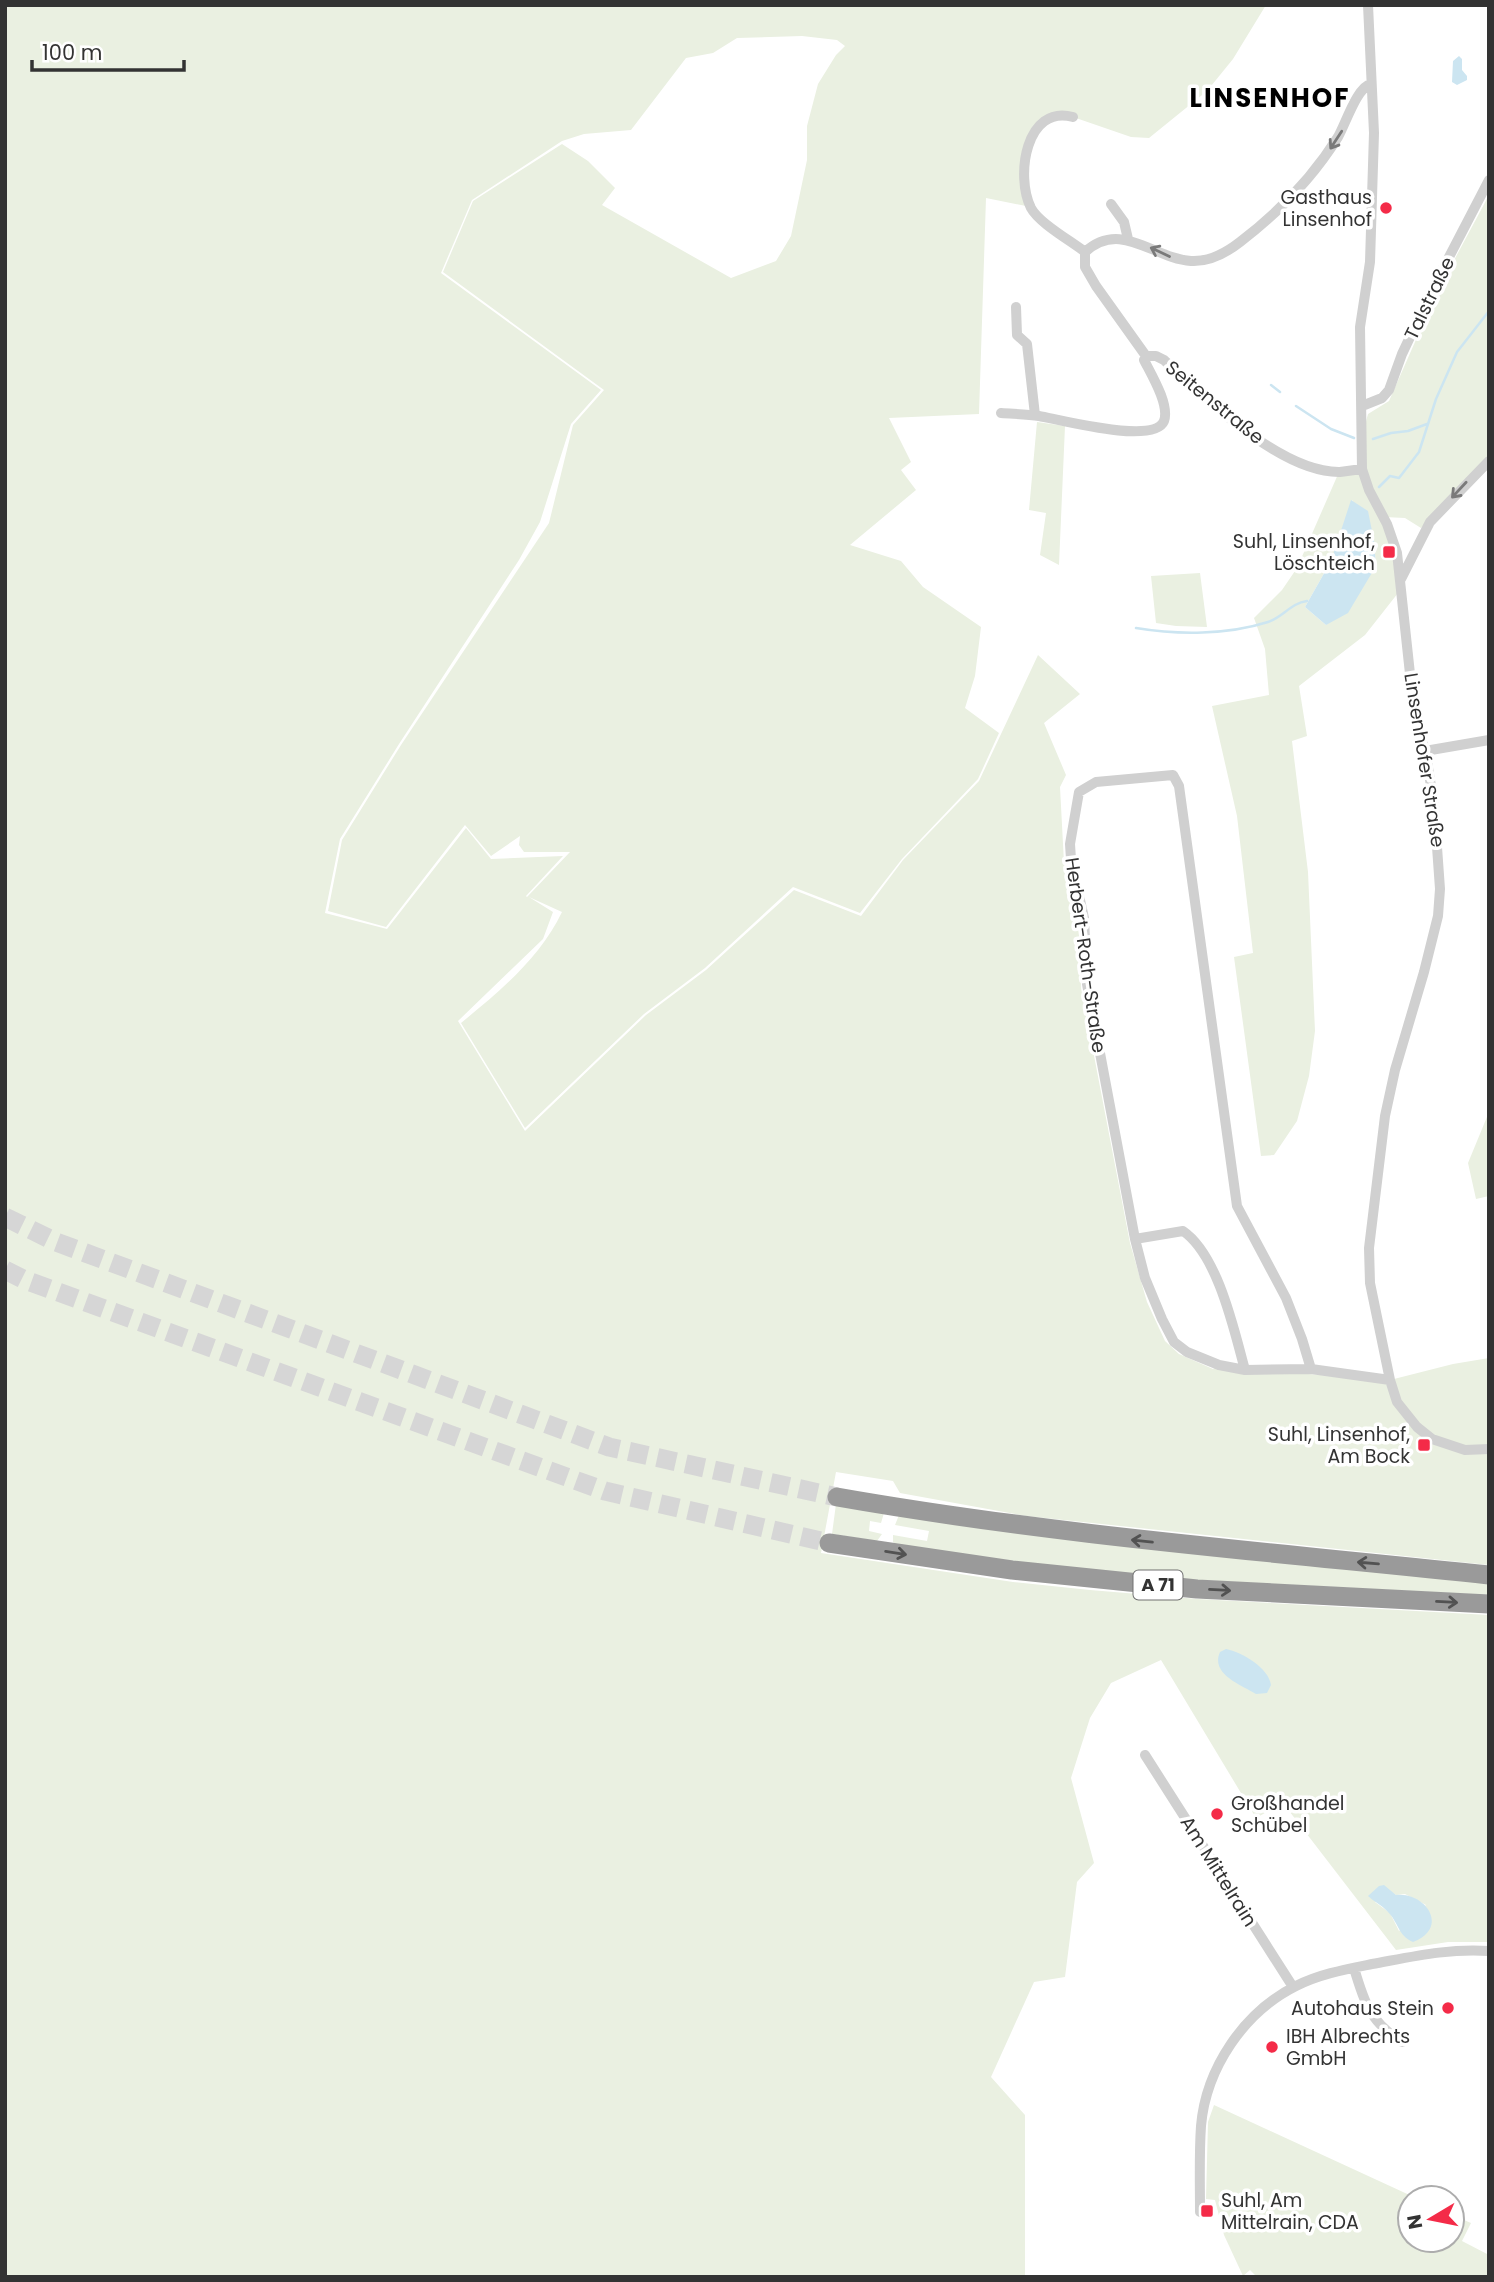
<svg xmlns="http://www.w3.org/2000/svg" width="1494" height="2282" font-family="Poppins,sans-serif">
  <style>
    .green { fill: #eaf0e1; fill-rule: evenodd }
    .water { fill: #cce5f1 }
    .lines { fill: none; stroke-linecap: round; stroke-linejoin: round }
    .stream { stroke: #cce5f1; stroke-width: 2.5 }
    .motorway-tunnel { stroke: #d6d6d6; stroke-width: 19; stroke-dasharray: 19 10; stroke-linecap: butt }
    .minor { stroke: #d0d0d0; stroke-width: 10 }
    .motorway { stroke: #9a9a9a; stroke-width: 19 }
    .oneway { stroke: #7a7a7a }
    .oneway2 { stroke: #525252 }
    .poi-dot { fill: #f42b48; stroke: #fff; stroke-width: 2.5 }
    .labels { text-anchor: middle; stroke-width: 7; stroke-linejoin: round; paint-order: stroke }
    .shield { fill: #fff; stroke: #707070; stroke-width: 2 }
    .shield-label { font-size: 18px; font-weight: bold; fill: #333 }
    .poi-label { font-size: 19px; fill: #333; stroke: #fff; text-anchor: end }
    .street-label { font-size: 19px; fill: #333; stroke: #fff }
    .district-label { font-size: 26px; font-weight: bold; letter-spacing: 2px; fill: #000; stroke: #fff }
  </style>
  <rect width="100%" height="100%" fill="#fff"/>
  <path class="green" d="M 5,5 L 1266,5 L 1233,59 L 1207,91 L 1149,138 L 1131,137 L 1073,117 L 1042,121 L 1026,158 L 1031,207 L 986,198 L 979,414 L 889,418 L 911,462 L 901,470 L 916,490 L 850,545 L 901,561 L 923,587 L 981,627 L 975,676 L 965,708 L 999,733 L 978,779 L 902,859 L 860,913 L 793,887 L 705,968 L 644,1014 L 525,1128 L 461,1023 C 500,991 540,958 562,912 L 529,897 L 553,912 L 543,939 L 458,1021 L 525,1131 L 646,1015 L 706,970 L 794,890 L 861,916 L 903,860 L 979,781 L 1038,655 L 1080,694 L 1044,723 L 1066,775 L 1060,787 L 1064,863 L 1072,889 L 1079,928 L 1081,988 L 1130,1243 L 1147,1302 L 1165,1341 L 1179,1354 L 1213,1369 L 1219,1365 L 1266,1371 L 1390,1380 L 1453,1364 L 1489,1358 L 1489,1565 L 1026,1516 L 900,1493 L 893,1481 L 836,1472 L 821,1553 L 1013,1582 L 1090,1590 L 1198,1599 L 1489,1615 L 1489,1942 L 1448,1942 L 1396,1950 L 1283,1803 L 1256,1818 L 1161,1660 L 1111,1683 L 1090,1718 L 1071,1778 L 1094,1863 L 1077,1882 L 1065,1977 L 1034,1982 L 991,2077 L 1025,2115 L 1025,2277 L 5,2277 ZM 802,36 L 837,40 L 845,46 L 836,55 L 818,84 L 807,126 L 807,160 L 791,236 L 776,261 L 731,278 L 602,205 L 615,188 L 588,161 L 562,144 L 473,201 L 443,272 L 604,390 L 573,425 L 549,523 L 401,745 L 342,840 L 328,911 L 386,927 L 465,825 L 491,856 L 520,836 L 519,845 L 524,852 L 570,852 L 527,897 L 526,896 L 563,856 L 491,859 L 466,828 L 387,929 L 325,913 L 340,839 L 399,744 L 519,560 L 540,522 L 571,424 L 601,390 L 441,273 L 472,200 L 562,141 L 584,134 L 631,130 L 686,58 L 713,53 L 737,38 ZM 1390,1891 L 1396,1895 L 1405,1894 L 1426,1905 L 1399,1931 L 1390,1913 L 1375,1902 Z
    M 1489,195 L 1489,464 L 1421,528 L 1405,518 L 1384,517 L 1402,588 L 1365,635 L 1299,686 L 1307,736 L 1292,741 L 1308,872 L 1315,1031 L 1309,1076 L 1297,1121 L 1274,1155 L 1261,1156 L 1234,957 L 1253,953 L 1237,816 L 1212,706 L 1269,695 L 1265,649 L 1254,618 L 1282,590 L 1297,568 L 1339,472 L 1362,469 L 1363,432 L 1368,414 L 1389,401 L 1437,292 ZM 1352,500 L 1374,541 L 1376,566 L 1326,625 L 1305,607 L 1331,561 Z
    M 1037,422 L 1065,426 L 1059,565 L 1040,555 L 1046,513 L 1029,510 Z
    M 1200,573 L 1207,627 L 1176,626 L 1156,623 L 1151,576 Z
    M 1489,1112 L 1489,1196 L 1476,1199 L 1468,1163 Z
    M 836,1504 L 884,1513 L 881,1523 L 870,1521 L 869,1531 L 882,1534 L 877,1541 L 832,1534 Z
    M 899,1515 L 1489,1581 L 1489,1595 L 1198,1580 L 1089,1571 L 896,1545 L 893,1542 L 893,1535 L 927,1541 L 929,1531 L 895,1525 Z
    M 1214,2105 L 1416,2198 L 1410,2198 L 1410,2240 L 1452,2240 L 1452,2215 L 1471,2223 L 1462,2241 L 1489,2255 L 1489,2277 L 1257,2277 L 1250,2270 L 1243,2276 L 1224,2235 L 1215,2200 L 1206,2199 L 1208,2122 Z"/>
  <path class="water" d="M 1459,56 L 1462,59 L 1462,70 L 1467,76 L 1467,80 L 1457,85 L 1452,82 L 1453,61 Z
    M 1351,500 L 1368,511 L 1374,541 L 1376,566 L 1348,613 L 1326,625 L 1305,607 L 1331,561 Z
    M 1226,1649 C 1242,1652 1269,1668 1271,1685 L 1267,1693 L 1256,1694 C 1241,1685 1210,1674 1220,1652 Z
    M 1384,1885 L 1396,1895 C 1426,1892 1450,1928 1413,1942 C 1398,1936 1398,1921 1387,1911 C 1382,1905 1374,1902 1368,1896 L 1379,1886 Z"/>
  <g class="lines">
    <path class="stream" d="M 1271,385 L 1280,392
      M 1296,406 L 1331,429 L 1354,438
      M 1373,439 L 1391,433 L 1408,431 L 1427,424
      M 1379,487 L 1390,476 L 1399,478 L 1419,452 L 1436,399 L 1457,352 L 1489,311
      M 1136,628 C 1178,635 1227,635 1268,622 C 1283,617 1291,603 1307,601"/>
    <path class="motorway-tunnel" d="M 5,1217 L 56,1242 L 609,1447 L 837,1497
      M 5,1270 L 25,1280 L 605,1491 L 829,1543"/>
    <path class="minor" d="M 1368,5 L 1374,133 L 1370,262 L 1360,327 L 1362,469 L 1369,490 L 1387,524 L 1397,553 L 1414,711 L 1426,755 L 1434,805 L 1440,889 L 1438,916 L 1424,972 L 1395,1070 L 1385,1116 L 1369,1248 L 1370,1283 L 1390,1380 L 1397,1402 L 1417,1427 L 1432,1439 L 1465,1450 L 1489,1449
      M 1073,117 C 1026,104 1015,176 1031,208 C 1039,223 1071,241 1085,252
      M 1111,204 L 1124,222 L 1128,239
      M 1016,307 L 1017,335 L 1027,344 L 1035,415
      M 1362,406 L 1382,398 L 1389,390 L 1402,354 L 1435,284 L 1489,180
      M 1001,413 C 1014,414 1027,414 1039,416 C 1061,420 1154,445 1164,421 C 1170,405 1151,374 1144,360 L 1146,356
      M 1362,469 C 1355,470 1347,471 1340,472 C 1281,473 1205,398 1164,360 L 1156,356 L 1146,356 L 1096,286 L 1085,267 L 1085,252 C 1121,219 1154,259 1191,261 C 1208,262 1226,253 1240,242 C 1278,213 1313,177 1338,137 C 1346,123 1357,87 1371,84
      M 1401,579 L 1430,522 L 1489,461
      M 1425,751 L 1489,740
      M 1135,1239 L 1183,1231 C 1218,1255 1234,1330 1245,1370
      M 1311,1369 L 1302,1339 L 1286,1298 L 1237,1206 L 1179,786 L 1173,775 L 1096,782 L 1079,792 L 1070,844 L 1071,859 L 1084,918 L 1087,984 L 1135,1239 L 1145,1278 L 1162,1319 L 1174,1342 L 1187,1352 L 1219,1365 L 1245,1370 L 1311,1369 L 1390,1380
      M 1145,1755 L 1293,1987
      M 1354,1968 C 1364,2002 1370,2022 1402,2042
      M 1200,2212 C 1200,2183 1199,2155 1201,2126 C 1206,2068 1244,2012 1296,1986 C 1319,1974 1347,1969 1372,1964 C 1411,1957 1449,1948 1489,1951"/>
    <path class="motorway" d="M 837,1497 C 1053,1535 1271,1552 1489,1575
      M 829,1543 L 1012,1570 L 1197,1589 L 1489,1604"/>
  </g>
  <defs><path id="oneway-shaft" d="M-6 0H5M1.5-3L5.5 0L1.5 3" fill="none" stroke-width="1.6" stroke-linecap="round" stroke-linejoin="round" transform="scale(1.75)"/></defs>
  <g class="oneway">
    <use href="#oneway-shaft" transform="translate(1336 140) rotate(123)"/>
    <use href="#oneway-shaft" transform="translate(1160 252) rotate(-155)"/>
    <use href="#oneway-shaft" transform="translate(1459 490) rotate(133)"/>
  </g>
  <g class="oneway2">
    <use href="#oneway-shaft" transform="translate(1142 1541) rotate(-174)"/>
    <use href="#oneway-shaft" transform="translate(896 1553) rotate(9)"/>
    <use href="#oneway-shaft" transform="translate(1368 1563) rotate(-175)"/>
    <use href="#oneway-shaft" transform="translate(1220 1590) rotate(3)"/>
    <use href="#oneway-shaft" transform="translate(1447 1602) rotate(3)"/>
  </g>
  <g class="poi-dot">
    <circle cx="1386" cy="208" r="7"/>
    <rect x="1382" y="545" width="14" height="14" rx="3.5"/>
    <rect x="1417" y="1438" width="14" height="14" rx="3.5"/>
    <circle cx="1217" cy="1814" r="7"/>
    <circle cx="1448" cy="2008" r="7"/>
    <circle cx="1272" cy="2047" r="7"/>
    <rect x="1200" y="2204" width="14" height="14" rx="3.5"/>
  </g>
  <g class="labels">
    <rect class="shield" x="1133.5" y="1570.5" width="49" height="29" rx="5"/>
    <g class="shield-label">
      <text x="1158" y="1591">A 71</text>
    </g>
    <g class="poi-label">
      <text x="1372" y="204">Gasthaus<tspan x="1372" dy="22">Linsenhof</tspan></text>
      <text x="1375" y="548">Suhl, Linsenhof,<tspan x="1375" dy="22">Löschteich</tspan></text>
      <text x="1410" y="1441">Suhl, Linsenhof,<tspan x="1410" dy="22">Am Bock</tspan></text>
      <text x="1231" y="1810" text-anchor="start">Großhandel<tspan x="1231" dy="22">Schübel</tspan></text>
      <text x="1434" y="2015">Autohaus Stein</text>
      <text x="1286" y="2043" text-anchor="start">IBH Albrechts<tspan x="1286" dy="22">GmbH</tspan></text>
      <text x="1221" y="2207" text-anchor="start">Suhl, Am<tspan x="1221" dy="22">Mittelrain, CDA</tspan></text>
    </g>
    <g class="street-label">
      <text transform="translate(1429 298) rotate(-64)" y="7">Talstraße</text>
      <text transform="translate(1215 402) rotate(39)" y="7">Seitenstraße</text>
      <text transform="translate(1425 760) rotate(81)" y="7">Linsenhofer Straße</text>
      <text transform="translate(1086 955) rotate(82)" y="7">Herbert-Roth-Straße</text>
      <text transform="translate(1219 1871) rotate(58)" y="7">Am Mittelrain</text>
    </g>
    <g class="district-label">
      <text x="1270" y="107">LINSENHOF</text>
    </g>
  </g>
  <rect width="1494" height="2282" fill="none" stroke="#333333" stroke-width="14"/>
  <g transform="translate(1431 2219) rotate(260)"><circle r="33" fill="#ffffff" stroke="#adadad" stroke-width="2"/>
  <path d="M0-5L12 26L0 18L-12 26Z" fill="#f42b48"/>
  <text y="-10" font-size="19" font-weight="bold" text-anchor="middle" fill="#333333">N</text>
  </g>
  <path d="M32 60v10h152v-10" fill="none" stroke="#333333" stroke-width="3.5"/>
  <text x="42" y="60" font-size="21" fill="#333333" stroke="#ffffff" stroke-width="5" paint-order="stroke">100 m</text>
</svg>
